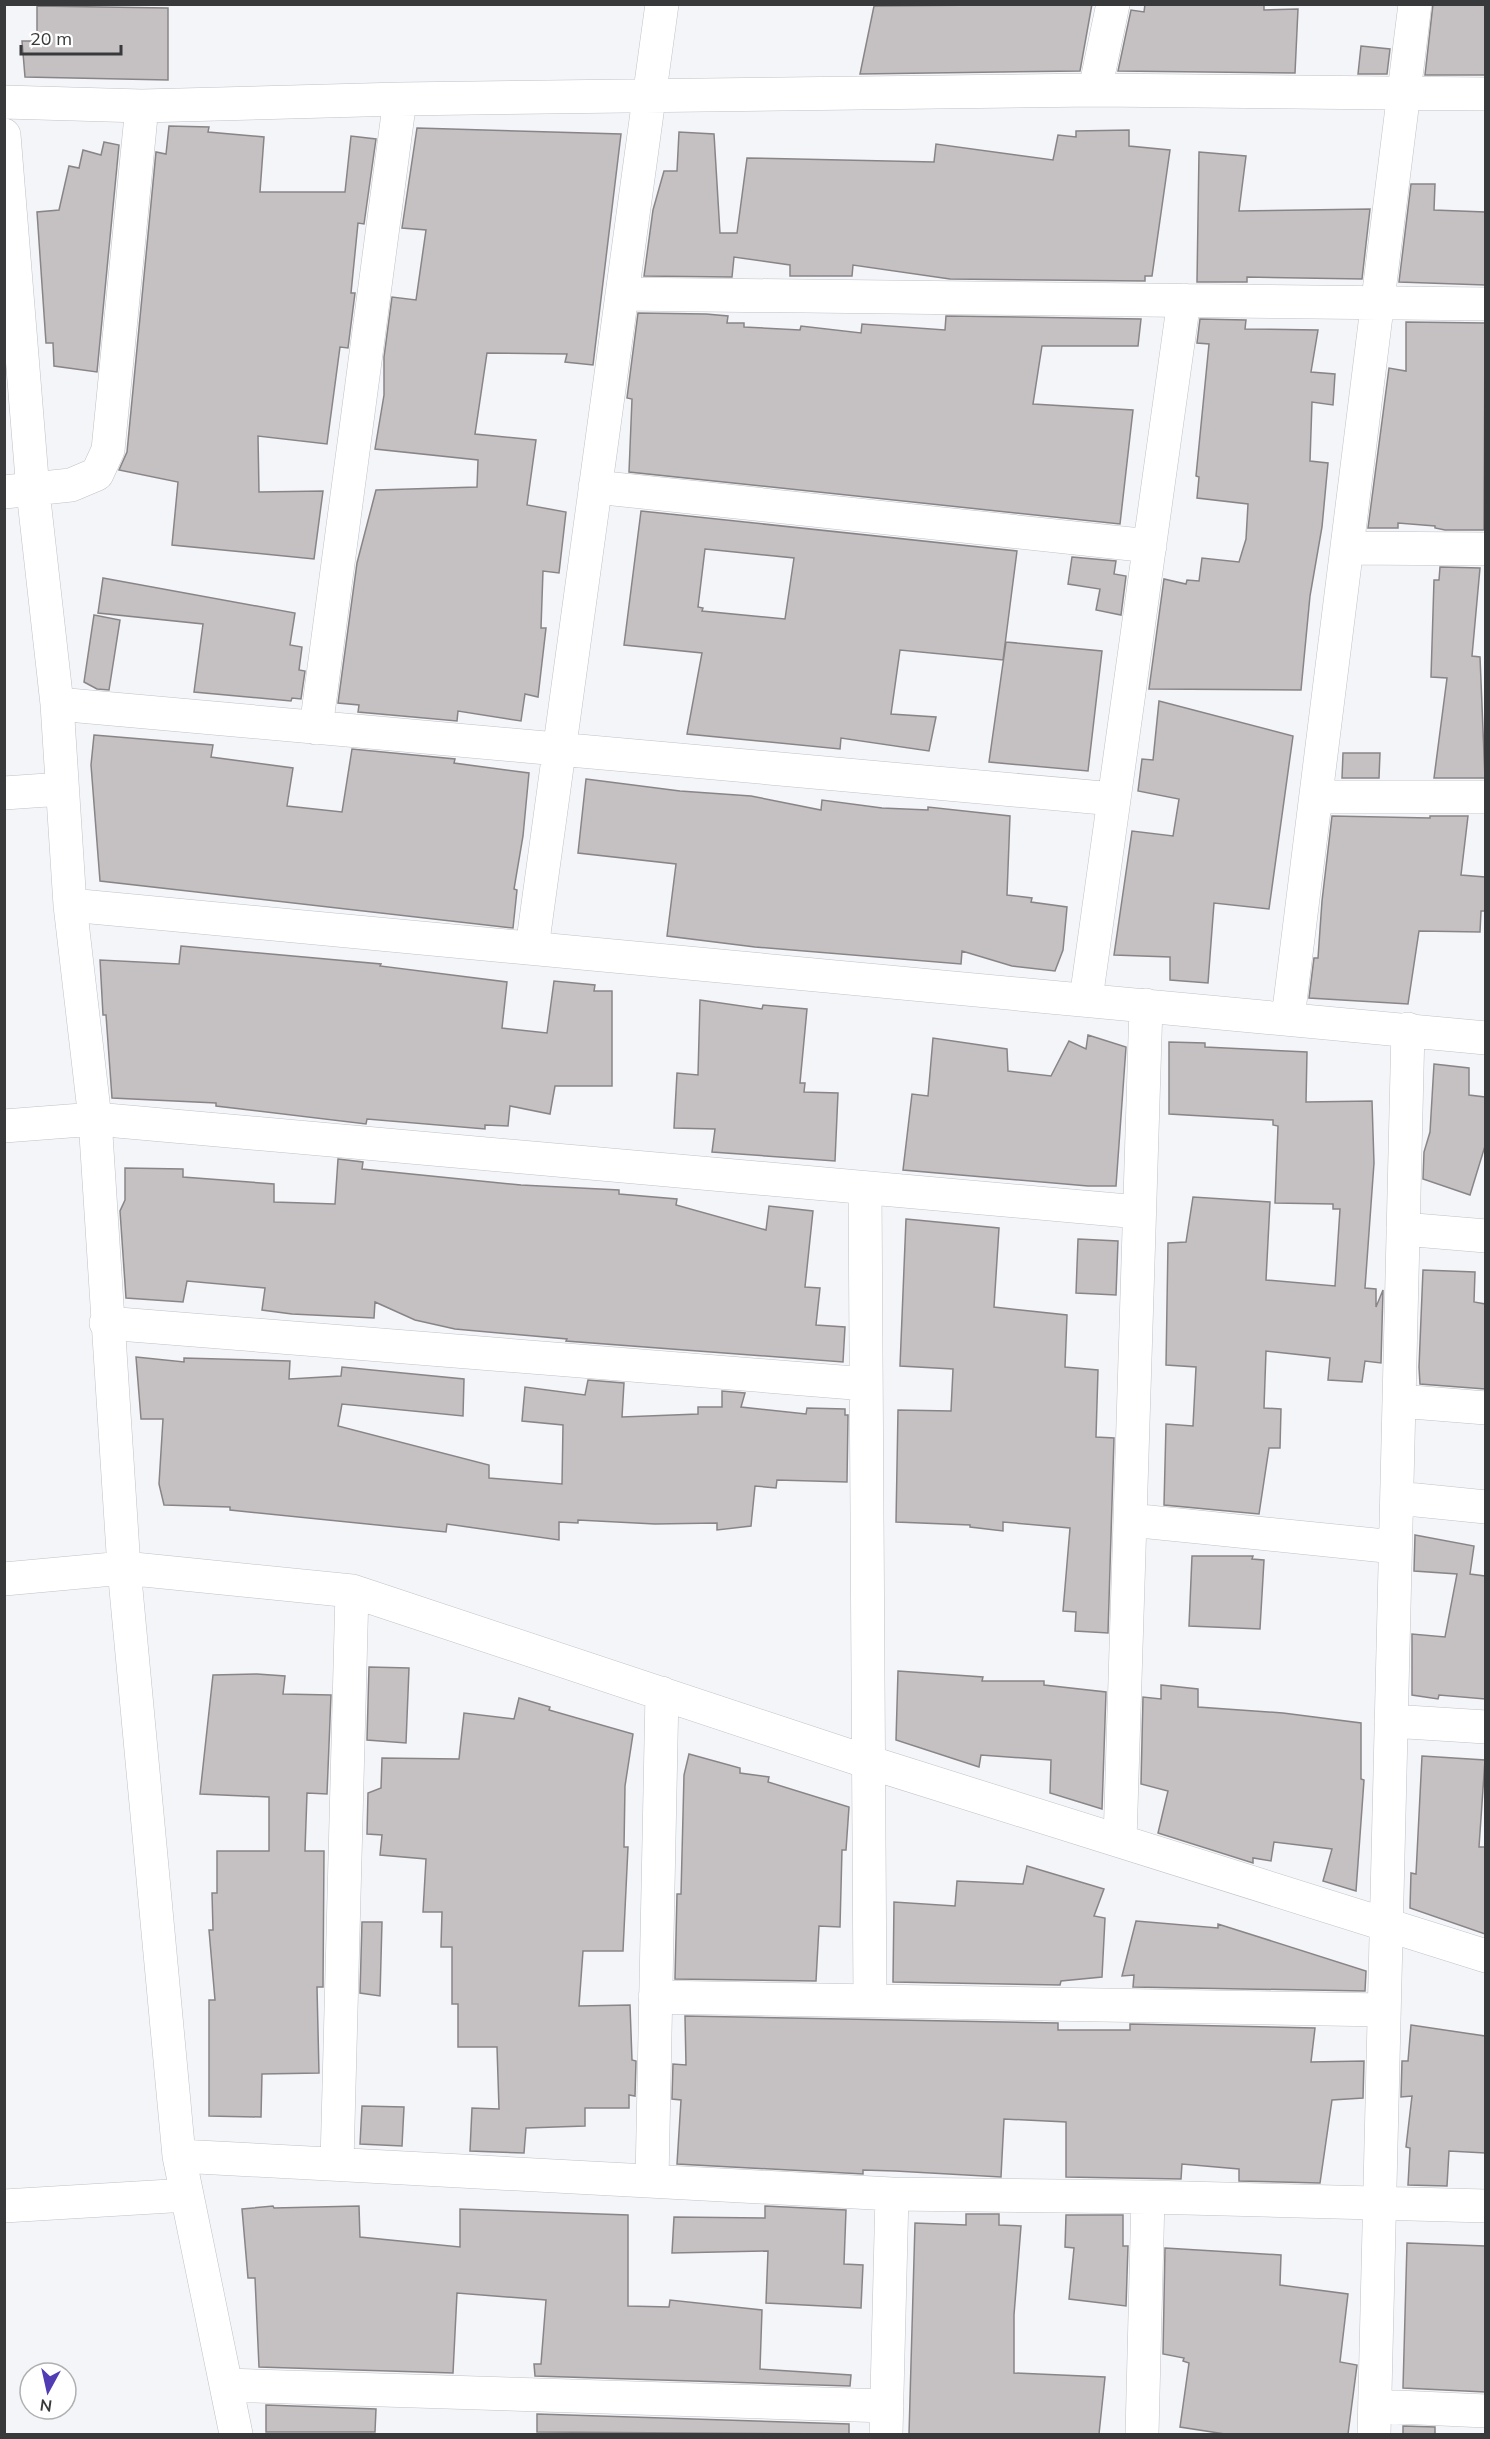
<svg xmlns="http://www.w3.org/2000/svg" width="1490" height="2439" font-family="Mulish,sans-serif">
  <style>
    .building { fill: #c5c0c2; stroke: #898587; stroke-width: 1.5; fill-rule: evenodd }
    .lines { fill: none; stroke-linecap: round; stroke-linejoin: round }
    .street-casing { stroke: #c0c2c6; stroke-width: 34 }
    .street { stroke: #fff; stroke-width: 33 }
  </style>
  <rect width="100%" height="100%" fill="#f3f5f9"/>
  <path class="building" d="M 1092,4 L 1080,71 L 860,74 L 874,6 Z
    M 1145,4 L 1264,4 L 1264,10 L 1298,9 L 1295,73 L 1118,71 L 1131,10 L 1144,12 Z
    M 1433,4 L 1485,4 L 1485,75 L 1425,75 Z
    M 37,6 L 168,8 L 168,80 L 25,77 L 22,41 L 37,41 Z
    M 1361,46 L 1390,49 L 1387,74 L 1358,74 Z
    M 169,126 L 209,127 L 208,132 L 264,137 L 260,192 L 345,192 L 351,136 L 376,139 L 364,224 L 358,223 L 351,293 L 355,293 L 348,348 L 340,347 L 327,444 L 258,436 L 259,492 L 323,491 L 314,559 L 172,545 L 178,482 L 119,470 L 127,452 L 156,152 L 166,154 Z
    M 417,128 L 621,134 L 593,365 L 565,362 L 567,354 L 487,353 L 475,434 L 536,440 L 527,505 L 566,512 L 559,573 L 543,571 L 541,628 L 546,628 L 538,697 L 525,694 L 521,721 L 458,711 L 457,721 L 358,712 L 359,705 L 338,703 L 357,563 L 376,490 L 477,487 L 478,460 L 375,449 L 384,395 L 384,357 L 392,297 L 416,300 L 426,230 L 402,228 Z
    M 1129,130 L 1129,146 L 1170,150 L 1152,276 L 1145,276 L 1145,281 L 950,279 L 853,265 L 852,276 L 790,276 L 790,265 L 734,257 L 732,277 L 644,276 L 653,210 L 664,171 L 677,171 L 679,132 L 714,134 L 720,233 L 737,233 L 747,158 L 934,162 L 936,144 L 1053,160 L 1058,135 L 1076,137 L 1076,131 Z
    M 104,142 L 119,145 L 97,372 L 54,366 L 53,343 L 46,343 L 37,212 L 59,210 L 69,166 L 79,168 L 83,150 L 101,155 Z
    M 1199,152 L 1246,156 L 1239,211 L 1370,209 L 1362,279 L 1247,277 L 1247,282 L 1197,282 Z
    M 1411,184 L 1435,184 L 1434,210 L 1485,212 L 1485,285 L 1399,282 Z
    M 638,313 L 706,314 L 728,316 L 727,323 L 744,323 L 744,327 L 800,330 L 801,326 L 861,333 L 862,324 L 945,330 L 946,316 L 1141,319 L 1138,346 L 1042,346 L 1033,404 L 1133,410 L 1120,524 L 629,472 L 632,399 L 627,398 Z
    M 1200,319 L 1246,320 L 1245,329 L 1318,330 L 1311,372 L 1335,374 L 1333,405 L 1312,402 L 1310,461 L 1328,463 L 1322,527 L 1310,596 L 1301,690 L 1149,689 L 1164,579 L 1186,584 L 1187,580 L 1199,581 L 1202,558 L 1239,562 L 1246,539 L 1248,504 L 1197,498 L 1199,477 L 1196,476 L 1209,344 L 1197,343 Z
    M 1406,322 L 1485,323 L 1484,530 L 1445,530 L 1435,528 L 1435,526 L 1398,523 L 1398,528 L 1368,528 L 1389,368 L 1406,371 Z
    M 641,511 L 1017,551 L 1003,660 L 900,650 L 891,714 L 936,717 L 929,751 L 841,738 L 840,749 L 687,734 L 702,653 L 624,645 ZM 705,549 L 794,558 L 785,619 L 702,611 L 703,608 L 698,607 Z
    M 1072,557 L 1116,561 L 1114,574 L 1126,576 L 1121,615 L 1096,610 L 1100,589 L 1068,584 Z
    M 1440,567 L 1480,568 L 1472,656 L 1480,657 L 1485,778 L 1434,778 L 1447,678 L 1431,677 L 1434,580 L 1439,580 Z
    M 103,578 L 295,613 L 290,645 L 302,647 L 299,670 L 305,671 L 301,699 L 292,698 L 291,701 L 194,692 L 203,624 L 98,613 Z
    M 94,615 L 120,620 L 109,690 L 97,689 L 84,682 Z
    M 1006,642 L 1102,651 L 1088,771 L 989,762 Z
    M 1159,701 L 1293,736 L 1269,909 L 1214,903 L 1208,983 L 1170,980 L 1170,957 L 1114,955 L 1132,831 L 1173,836 L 1179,799 L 1138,791 L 1142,759 L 1153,760 Z
    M 94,735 L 213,745 L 211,757 L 293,768 L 287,806 L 342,812 L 352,749 L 455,759 L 454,763 L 529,773 L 523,836 L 514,889 L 517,890 L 513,928 L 100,881 L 91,765 Z
    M 1343,753 L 1380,753 L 1379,778 L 1342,778 Z
    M 586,779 L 680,791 L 751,796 L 821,810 L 822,800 L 882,808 L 928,810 L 928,807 L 1010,816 L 1007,895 L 1032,898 L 1031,902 L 1067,907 L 1063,950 L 1055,971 L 1012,966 L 962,951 L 961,964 L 755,947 L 667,936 L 676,864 L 578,853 Z
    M 1332,816 L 1430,818 L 1430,816 L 1468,816 L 1461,875 L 1485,877 L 1485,911 L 1481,911 L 1480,932 L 1419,931 L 1408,1004 L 1309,998 L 1314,958 L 1318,958 L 1322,901 Z
    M 181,946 L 381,964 L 380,966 L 507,982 L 502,1028 L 547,1033 L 554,981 L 595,985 L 594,991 L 612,991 L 612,1086 L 555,1086 L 550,1114 L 510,1106 L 508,1126 L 485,1125 L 485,1129 L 367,1119 L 366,1124 L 216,1106 L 216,1103 L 112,1098 L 106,1015 L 103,1015 L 100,960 L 179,964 Z
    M 700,1000 L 762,1009 L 763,1005 L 807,1009 L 800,1083 L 805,1083 L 804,1092 L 838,1093 L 835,1161 L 712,1152 L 715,1129 L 674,1128 L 677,1073 L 698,1075 Z
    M 1088,1035 L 1126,1047 L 1116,1186 L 1088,1186 L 903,1170 L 912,1094 L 928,1096 L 933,1038 L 1007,1049 L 1008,1071 L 1051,1076 L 1069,1041 L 1086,1049 Z
    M 1169,1042 L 1205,1043 L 1205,1047 L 1307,1052 L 1306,1102 L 1372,1101 L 1374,1163 L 1365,1288 L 1376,1289 L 1376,1307 L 1383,1290 L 1381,1363 L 1365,1361 L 1362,1382 L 1328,1380 L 1330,1358 L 1266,1351 L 1264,1408 L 1281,1409 L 1280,1448 L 1269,1448 L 1259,1514 L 1164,1505 L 1166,1424 L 1193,1426 L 1196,1367 L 1166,1365 L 1168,1243 L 1186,1242 L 1193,1197 L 1270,1202 L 1266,1280 L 1335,1286 L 1340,1209 L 1333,1209 L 1333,1204 L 1275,1203 L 1278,1126 L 1273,1125 L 1273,1120 L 1169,1114 Z
    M 1434,1064 L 1469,1068 L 1469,1095 L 1485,1097 L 1485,1146 L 1470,1195 L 1423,1179 L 1424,1152 L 1430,1132 Z
    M 338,1159 L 363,1162 L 362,1169 L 521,1185 L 619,1190 L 619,1194 L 677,1199 L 676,1205 L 766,1230 L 769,1206 L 813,1211 L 805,1287 L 820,1288 L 816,1325 L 845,1327 L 843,1362 L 566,1341 L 567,1339 L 455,1329 L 415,1320 L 375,1302 L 374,1318 L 292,1314 L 262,1310 L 265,1288 L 187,1281 L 183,1302 L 126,1298 L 120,1211 L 125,1200 L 125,1168 L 183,1169 L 183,1177 L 274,1184 L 274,1202 L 335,1204 Z
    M 906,1219 L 999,1228 L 994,1307 L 1067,1315 L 1065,1367 L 1098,1370 L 1096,1437 L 1114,1438 L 1108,1633 L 1075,1631 L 1076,1612 L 1063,1611 L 1070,1528 L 1003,1522 L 1003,1531 L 970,1527 L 970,1525 L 896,1522 L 898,1410 L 951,1411 L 953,1369 L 900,1366 Z
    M 1078,1239 L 1118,1241 L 1116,1295 L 1076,1293 Z
    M 1423,1270 L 1475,1272 L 1474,1302 L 1485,1304 L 1485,1389 L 1420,1384 L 1419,1367 Z
    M 136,1357 L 184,1362 L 184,1358 L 290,1361 L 289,1379 L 341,1376 L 342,1367 L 464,1379 L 463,1416 L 342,1404 L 338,1426 L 489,1465 L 489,1478 L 562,1484 L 563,1425 L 522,1421 L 525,1387 L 585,1395 L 588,1380 L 624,1383 L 622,1417 L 698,1414 L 698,1407 L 722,1407 L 722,1391 L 745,1393 L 741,1407 L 806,1414 L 807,1408 L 845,1409 L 845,1415 L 848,1415 L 847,1482 L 777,1480 L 776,1488 L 755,1486 L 751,1526 L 717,1530 L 717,1523 L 655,1524 L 578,1520 L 578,1523 L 559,1522 L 559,1540 L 447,1524 L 446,1532 L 230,1510 L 230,1507 L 164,1505 L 159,1484 L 163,1419 L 141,1419 Z
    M 1415,1535 L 1474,1546 L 1470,1574 L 1485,1576 L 1485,1699 L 1439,1695 L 1438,1699 L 1412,1695 L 1412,1634 L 1445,1637 L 1457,1574 L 1414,1571 Z
    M 1192,1556 L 1253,1556 L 1252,1559 L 1264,1560 L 1260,1629 L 1189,1626 Z
    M 369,1667 L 409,1668 L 406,1743 L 367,1740 Z
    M 898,1671 L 983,1677 L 982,1681 L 1044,1681 L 1044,1685 L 1106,1692 L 1102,1809 L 1050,1793 L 1051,1760 L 981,1755 L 979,1767 L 896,1740 Z
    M 257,1674 L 285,1676 L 283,1694 L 331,1695 L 327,1794 L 307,1793 L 305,1851 L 324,1851 L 323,1987 L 317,1987 L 319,2073 L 262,2074 L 261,2117 L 209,2116 L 209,2000 L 215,2000 L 209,1930 L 213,1930 L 212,1893 L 217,1893 L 217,1851 L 269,1851 L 269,1797 L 200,1794 L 213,1675 Z
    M 1161,1685 L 1198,1689 L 1198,1707 L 1283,1713 L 1361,1723 L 1361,1779 L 1364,1780 L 1356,1891 L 1323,1881 L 1332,1849 L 1274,1842 L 1271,1861 L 1253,1858 L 1253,1863 L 1158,1833 L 1168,1791 L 1141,1784 L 1143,1697 L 1161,1699 Z
    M 519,1698 L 550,1707 L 549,1710 L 633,1734 L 625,1786 L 624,1847 L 628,1847 L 623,1951 L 583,1951 L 579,2006 L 630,2005 L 632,2060 L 636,2061 L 635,2096 L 629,2095 L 629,2108 L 585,2108 L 585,2126 L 526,2128 L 524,2153 L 470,2151 L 472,2108 L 499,2109 L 497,2047 L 458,2047 L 458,2004 L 452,2004 L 452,1947 L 441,1947 L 442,1912 L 423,1912 L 426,1859 L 380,1855 L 382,1835 L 367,1834 L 368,1793 L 381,1788 L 382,1758 L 459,1759 L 464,1713 L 514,1719 Z
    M 689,1754 L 740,1768 L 740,1773 L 769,1777 L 768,1782 L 849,1807 L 846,1850 L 842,1850 L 840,1927 L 819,1926 L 816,1981 L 675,1979 L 677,1894 L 681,1894 L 684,1775 Z
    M 1422,1756 L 1485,1760 L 1479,1847 L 1485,1847 L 1485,1934 L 1410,1908 L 1411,1873 L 1416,1874 Z
    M 1027,1866 L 1104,1889 L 1094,1916 L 1105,1918 L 1102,1977 L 1061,1981 L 1060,1985 L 893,1982 L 894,1902 L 955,1906 L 957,1881 L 1023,1884 Z
    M 1136,1921 L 1218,1928 L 1218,1924 L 1366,1971 L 1365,1991 L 1133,1987 L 1134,1975 L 1122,1976 Z
    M 362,1922 L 382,1922 L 380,1996 L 360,1993 Z
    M 685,2016 L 1058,2023 L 1058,2030 L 1130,2030 L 1130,2024 L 1315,2028 L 1311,2062 L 1364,2061 L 1363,2098 L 1332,2100 L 1320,2183 L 1239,2181 L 1239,2169 L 1182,2164 L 1181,2179 L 1066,2177 L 1066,2122 L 1004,2119 L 1001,2177 L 895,2171 L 863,2170 L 863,2174 L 677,2164 L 681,2100 L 672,2099 L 673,2064 L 686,2065 Z
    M 1411,2025 L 1485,2036 L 1485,2153 L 1449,2151 L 1447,2186 L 1408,2185 L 1410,2148 L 1406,2147 L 1412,2096 L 1401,2097 L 1402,2061 L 1408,2061 Z
    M 362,2106 L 404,2107 L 402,2146 L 360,2144 Z
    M 273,2206 L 274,2208 L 359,2206 L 360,2237 L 460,2247 L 460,2209 L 628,2215 L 628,2306 L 669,2307 L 670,2300 L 762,2310 L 760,2369 L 851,2375 L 850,2386 L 535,2376 L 534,2364 L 541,2364 L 546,2300 L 457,2293 L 453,2373 L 259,2367 L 255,2278 L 248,2278 L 242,2209 Z
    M 765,2206 L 846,2210 L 844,2264 L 863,2265 L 861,2308 L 766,2303 L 768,2251 L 672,2253 L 674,2217 L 765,2218 Z
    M 966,2214 L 999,2214 L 999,2225 L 1021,2226 L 1014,2315 L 1014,2373 L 1105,2377 L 1099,2434 L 909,2434 L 915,2223 L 966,2225 Z
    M 1066,2215 L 1123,2215 L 1123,2246 L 1128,2246 L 1126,2306 L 1069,2299 L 1074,2248 L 1065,2247 Z
    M 1407,2243 L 1485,2246 L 1485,2392 L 1403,2388 Z
    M 1165,2248 L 1281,2255 L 1280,2285 L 1348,2294 L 1340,2362 L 1357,2365 L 1348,2434 L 1225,2434 L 1180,2427 L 1189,2363 L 1183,2361 L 1184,2358 L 1163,2354 Z
    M 266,2405 L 376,2409 L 375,2432 L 266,2432 Z
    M 537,2414 L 849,2424 L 849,2434 L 537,2432 Z
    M 1403,2426 L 1435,2427 L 1435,2434 L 1403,2434 Z"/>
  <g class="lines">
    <g class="street-casing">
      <path id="street" d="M 1095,90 L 1113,4
        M 4,102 L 142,106 L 400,99 L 1095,90 L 1486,94
        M 4,135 L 33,491 L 57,704 L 70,905 L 95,1119 L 124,1568 L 179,2156 L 236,2434
        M 622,294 L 1486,304
        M 595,487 L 1150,546
        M 4,492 L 71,485 L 97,474 L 108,450 L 142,106
        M 1347,548 L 1486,549
        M 57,704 L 1114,799
        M 316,728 L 400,99
        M 4,793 L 62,789
        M 1316,797 L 1486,797
        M 70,905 L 1486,1038
        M 532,948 L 662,4
        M 1086,999 L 1184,300
        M 1288,1018 L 1415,4
        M 4,1126 L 95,1119 L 1139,1212
        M 865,1188 L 870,2001
        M 1403,1229 L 1486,1236
        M 106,1323 L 866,1384
        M 1399,1401 L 1486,1408
        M 1397,1498 L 1486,1507
        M 1130,1520 L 1395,1547
        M 4,1579 L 124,1568 L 352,1591 L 868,1762 L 1486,1956
        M 1391,1721 L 1486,1727
        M 1120,1841 L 1146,1005
        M 655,1997 L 1384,2010
        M 179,2156 L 892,2194 L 1148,2197 L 1486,2206
        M 337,2163 L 352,1591
        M 652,2180 L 662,1693
        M 4,2206 L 187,2195
        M 226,2385 L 887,2406
        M 1375,2406 L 1486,2411
        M 886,2434 L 892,2194
        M 1142,2434 L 1148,2197
        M 1374,2434 L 1408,1029"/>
    </g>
    <use href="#street" class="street"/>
  </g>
  <rect width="1490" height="2439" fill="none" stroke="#38393a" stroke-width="12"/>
  <g transform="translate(48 2391) rotate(188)"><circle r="28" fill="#ffffff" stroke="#afb0b0" stroke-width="1.5"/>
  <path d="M0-4.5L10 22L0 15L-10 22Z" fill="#513cb4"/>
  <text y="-9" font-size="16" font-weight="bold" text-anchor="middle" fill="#38393a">N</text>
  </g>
  <path d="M21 45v9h100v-9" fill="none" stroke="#38393a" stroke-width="3"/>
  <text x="30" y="45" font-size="18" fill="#38393a" stroke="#ffffff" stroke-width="4.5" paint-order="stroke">20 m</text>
</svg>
